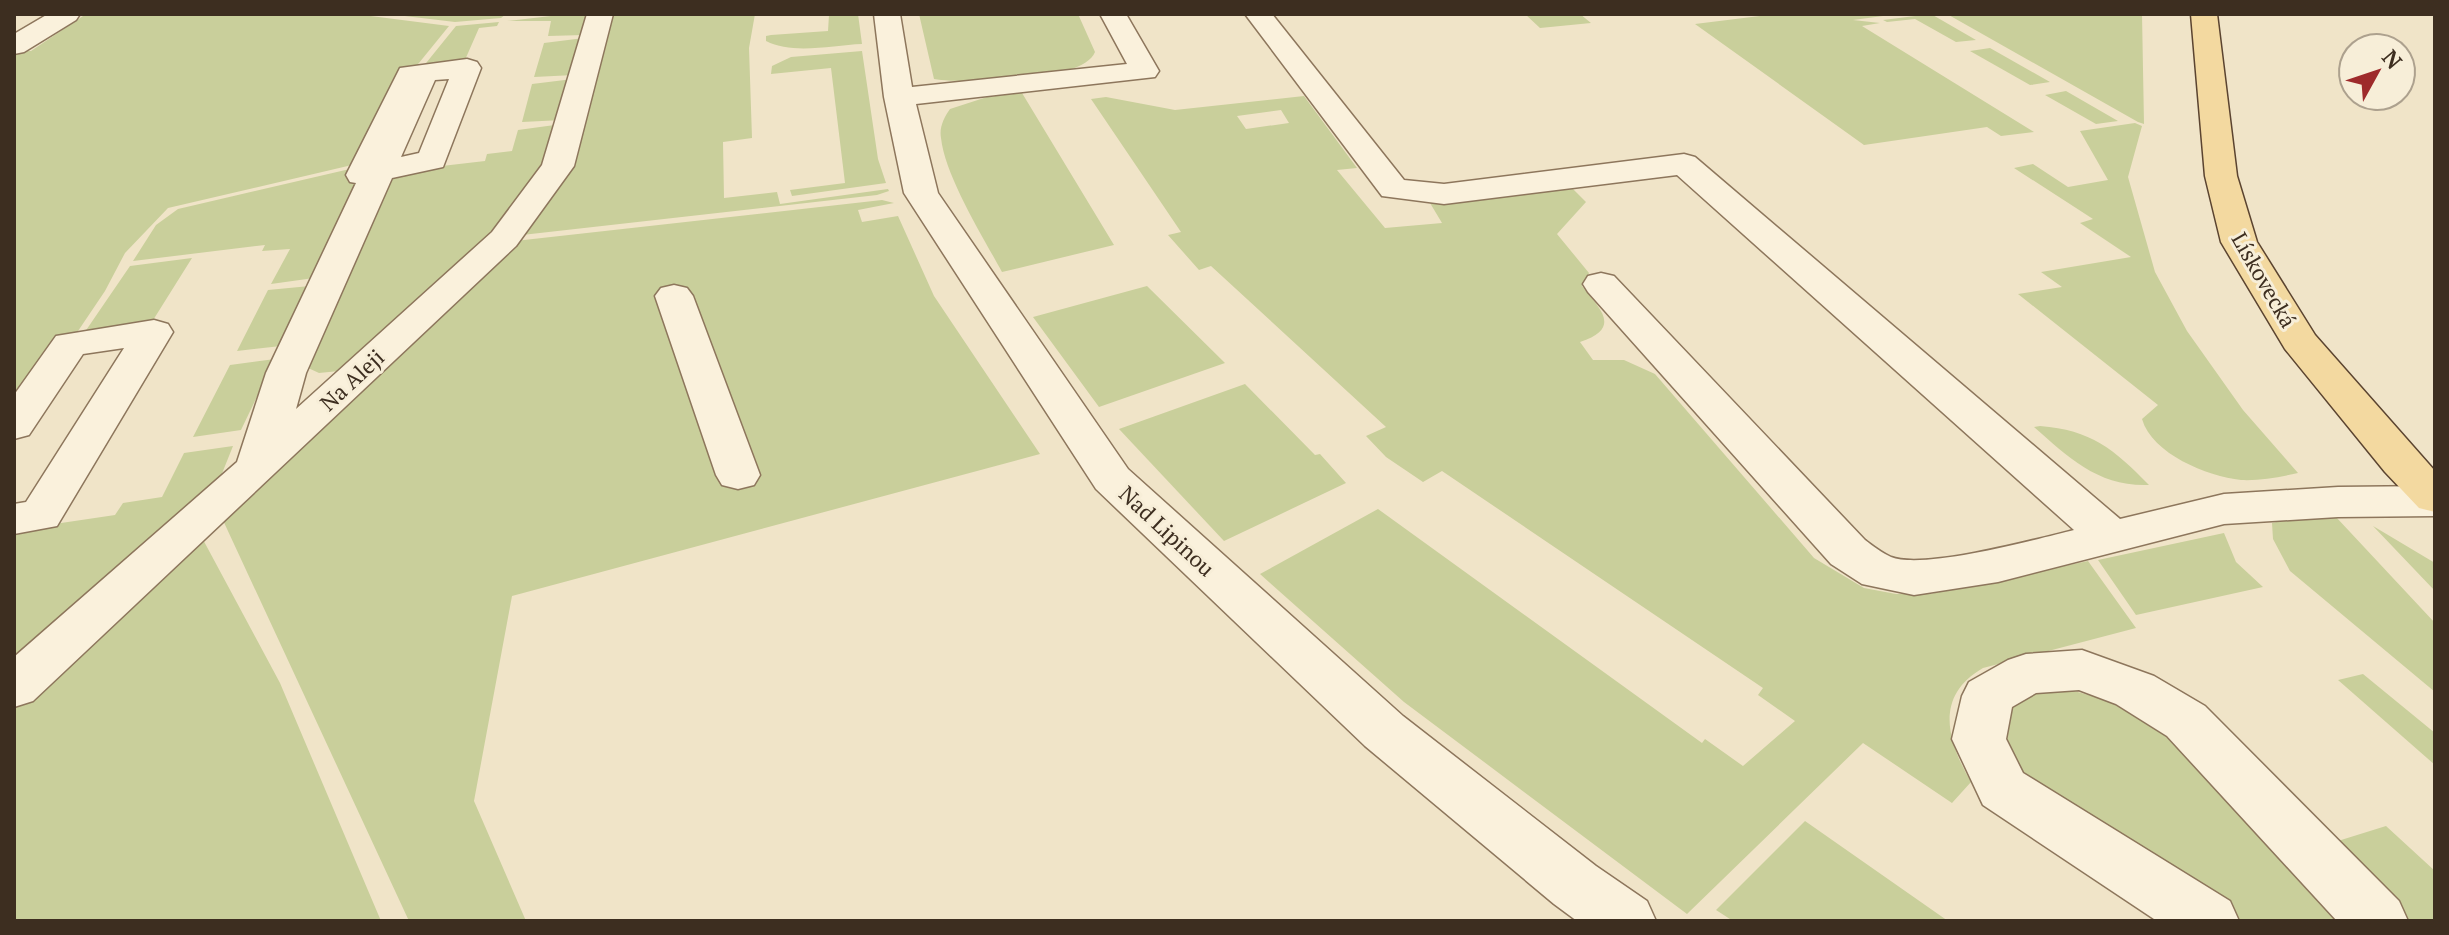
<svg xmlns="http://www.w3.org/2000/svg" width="2449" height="935" font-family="'PT Serif',serif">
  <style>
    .green { fill: #c9cf9b; fill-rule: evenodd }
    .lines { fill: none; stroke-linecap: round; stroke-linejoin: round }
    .minor-casing { stroke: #8d765c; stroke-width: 3 }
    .major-casing { stroke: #5b4430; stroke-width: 3 }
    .minor { fill: #faf1dc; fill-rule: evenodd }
    .major { fill: #f3d9a0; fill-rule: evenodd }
    .labels { text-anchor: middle; stroke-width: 6; stroke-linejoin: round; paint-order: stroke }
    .street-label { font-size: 22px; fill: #3d2e20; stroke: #f7eed8 }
  </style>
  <rect width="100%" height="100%" fill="#f0e4c8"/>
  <path class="green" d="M 86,14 L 355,14 L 449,26 L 410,74 L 369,161 L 168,208 L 125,253 L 105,291 L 14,426 L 14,51 L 31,51 Z
    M 388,14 L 506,14 L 501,18 L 455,22 Z
    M 568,14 L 590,14 L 584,35 L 548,36 L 551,21 L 507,21 Z
    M 610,14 L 755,14 L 749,48 L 752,138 L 723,142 L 724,198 L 777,192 L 780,204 L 888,189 L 889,191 L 877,195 L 522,235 L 570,160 L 587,114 Z
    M 858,14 L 862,44 C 833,45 793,55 766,41 L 766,36 L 771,35 L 828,31 L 829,15 Z
    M 919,14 L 1078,14 L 1095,52 C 1083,83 964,84 934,79 Z
    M 1525,14 L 1580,14 L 1591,23 L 1540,28 Z
    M 1776,14 L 1898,14 L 1853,20 L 1880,23 L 1862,26 L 2034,132 L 2001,136 L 1987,127 L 1864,145 L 1695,24 Z
    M 1931,14 L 1976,40 L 1956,42 L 1915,19 L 1887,22 L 1883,20 Z
    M 1947,14 L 2142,14 L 2144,124 L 2138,122 Z
    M 499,22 L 497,26 L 479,28 L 461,69 L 418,73 L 456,26 Z
    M 584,38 L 574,75 L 534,77 L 544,43 Z
    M 1990,48 L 2050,82 L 2030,85 L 1970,51 Z
    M 862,51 L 878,159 L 886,183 L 792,196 L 790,190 L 845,183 L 831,68 L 771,74 L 772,66 L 791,57 Z
    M 573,79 L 562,120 L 522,122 L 532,84 Z
    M 2066,91 L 2118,121 L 2096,124 L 2045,95 Z
    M 1022,93 L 1114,245 L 1002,272 C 983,237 945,176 941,138 C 939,128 944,117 950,109 L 987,97 Z
    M 1304,96 L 1357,168 L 1337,170 L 1385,228 L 1442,223 L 1430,203 L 1573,189 L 1586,202 L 1557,234 L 1589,273 L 1582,286 C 1602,311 1621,328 1580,342 L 1593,360 L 1624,360 L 1655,374 L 1814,558 L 1864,588 L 1896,594 L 1930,594 L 2088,561 L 2136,628 L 1983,668 C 1934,696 1947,741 1971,782 L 1952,803 L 1863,743 L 1687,914 L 1404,702 L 1260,574 L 1378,509 L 1702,743 L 1705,739 L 1743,766 L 1795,721 L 1758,695 L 1763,688 L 1442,471 L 1423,482 L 1386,457 L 1366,436 L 1386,427 L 1211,266 L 1199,270 L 1168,235 L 1181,232 L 1091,99 L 1106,97 L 1175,110 ZM 1281,110 L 1289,123 L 1246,129 L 1237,116 Z
    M 2135,123 L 2142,126 L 2128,177 L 2155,272 L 2187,331 L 2243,410 L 2298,473 C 2280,477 2259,481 2241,480 C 2207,476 2152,454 2142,419 L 2158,405 L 2018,294 L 2062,287 L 2041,272 L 2131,257 L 2080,223 L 2093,219 L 2014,168 L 2033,164 L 2068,187 L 2108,180 L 2080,131 Z
    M 562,124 L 550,155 L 488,243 L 339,371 L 319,373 L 306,367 L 390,172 L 485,161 L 487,154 L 512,151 L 518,130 Z
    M 367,165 L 314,278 L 271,284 L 290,249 L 262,251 L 265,245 L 133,261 L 156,225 L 178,209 Z
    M 882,200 L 894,203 L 858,210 L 862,222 L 898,216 L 934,296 L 1040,454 L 512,596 L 474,801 L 526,921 L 409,921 L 221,516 L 515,241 Z
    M 192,258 L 145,333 L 78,342 L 130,266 Z
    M 310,286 L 281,346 L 237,351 L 268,290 Z
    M 1147,286 L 1225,363 L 1099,407 L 1033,317 Z
    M 275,359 L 241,430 L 193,437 L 230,365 Z
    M 1245,384 L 1315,455 L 1320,454 L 1346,483 L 1224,541 L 1119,429 Z
    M 2040,426 C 2091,430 2114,449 2149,485 C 2099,487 2069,458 2034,427 Z
    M 233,446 L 219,481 L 14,670 L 14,530 L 115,515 L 123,503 L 162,497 L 184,453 Z
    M 2309,515 L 2336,517 L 2435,623 L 2435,692 L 2290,571 L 2273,539 L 2272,523 Z
    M 2373,526 L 2435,563 L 2435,591 Z
    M 2224,533 L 2236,562 L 2263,587 L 2136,615 L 2098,560 Z
    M 200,534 L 280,683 L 381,921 L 14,921 L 14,704 Z
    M 2363,674 L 2435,733 L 2435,765 L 2338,680 Z
    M 2067,689 L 2117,703 L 2155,726 L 2353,921 L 2243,921 L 2027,785 L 2009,765 L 2002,713 L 2037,691 Z
    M 1805,821 L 1948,921 L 1733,921 L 1716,910 Z
    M 2386,826 L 2435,871 L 2435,921 L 2401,921 L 2325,845 Z"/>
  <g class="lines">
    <g class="minor-casing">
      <path id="minor" d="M 48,14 L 80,14 L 76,20 L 24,52 L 14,54 L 14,34 Z
        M 587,14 L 613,14 L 574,166 L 516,246 L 33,701 L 14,707 L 14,657 L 237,462 L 266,373 L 356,183 L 350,182 L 346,175 L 400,68 L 467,59 L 477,62 L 481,68 L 443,167 L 392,178 L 306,373 L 296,409 L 492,232 L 542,165 ZM 449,79 L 419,153 L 401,157 L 435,80 Z
        M 874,14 L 900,14 L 912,87 L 1127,64 L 1100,14 L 1126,14 L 1159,71 L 1155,77 L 916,104 L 938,193 L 1128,469 L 1403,716 L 1596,866 L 1647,901 L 1656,921 L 1577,921 L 1554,904 L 1365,746 L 1096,489 L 904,193 L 884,97 Z
        M 1245,14 L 1272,14 L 1404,180 L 1444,184 L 1684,154 L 1695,157 L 2120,519 L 2224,494 L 2338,487 L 2435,486 L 2435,516 L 2338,517 L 2224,524 L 1998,582 L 1914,595 L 1862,584 L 1831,564 L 1588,292 L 1583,284 L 1588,276 L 1601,273 L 1614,276 L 1865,540 C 1873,546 1882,553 1891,557 C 1924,570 2037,539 2074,530 L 1677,175 L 1444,204 L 1382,196 Z
        M 674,285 L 687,288 L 693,296 L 760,475 L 754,485 L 738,489 L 722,485 L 716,475 L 655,296 L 661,288 Z
        M 154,320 L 168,324 L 173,332 L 57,526 L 14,534 L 14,504 L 26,502 L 124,348 L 83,354 L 29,435 L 14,439 L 14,395 L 56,336 Z
        M 2082,650 L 2154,676 L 2205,706 L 2399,901 L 2408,921 L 2337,921 L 2167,736 L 2116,704 L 2079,690 L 2036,693 L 2012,707 L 2006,739 L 2023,773 L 2230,901 L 2239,921 L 2157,921 L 1983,805 L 1952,739 L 1962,696 L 1969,682 L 2008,660 L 2026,654 Z"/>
    </g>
    <g class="major-casing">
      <path id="major" d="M 2191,14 L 2217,14 L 2237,176 L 2257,242 L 2315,335 L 2435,471 L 2435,512 L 2419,508 L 2385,472 L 2285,349 L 2221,242 L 2205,176 Z"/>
    </g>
    <use href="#minor" class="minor"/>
    <use href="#major" class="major"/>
  </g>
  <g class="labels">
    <g class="street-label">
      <text transform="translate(2264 280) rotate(60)" y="8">Lískovecká</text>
      <text transform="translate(352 380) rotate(-43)" y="8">Na Aleji</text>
      <text transform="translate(1167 531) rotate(43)" y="8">Nad Lipinou</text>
    </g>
  </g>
  <rect width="2449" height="935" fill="none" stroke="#3d2e20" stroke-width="32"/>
  <g transform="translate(2377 72) rotate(50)"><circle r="38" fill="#f7eed8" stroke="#ada18e" stroke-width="2"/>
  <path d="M0-6L14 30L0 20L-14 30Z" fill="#9e2a2b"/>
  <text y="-12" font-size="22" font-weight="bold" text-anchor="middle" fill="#3d2e20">N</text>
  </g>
</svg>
